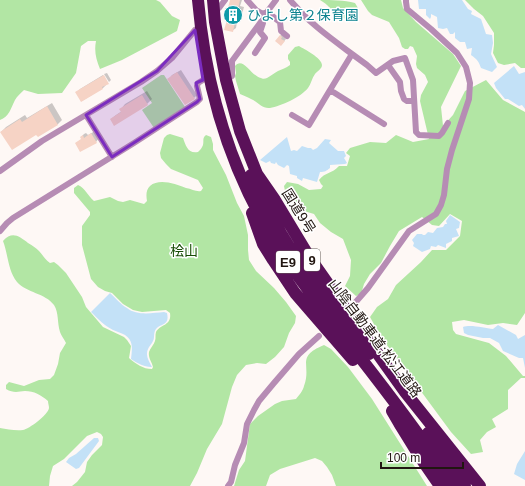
<svg xmlns="http://www.w3.org/2000/svg" width="525" height="486" font-family="Helvetica,'Noto Sans JP',sans-serif">
  <style>
    .green { fill: #b2e6a4 }
    .water { fill: #c3e1f7 }
    .shadow { fill: #0003 }
    .building { fill: #f6d3c5 }
    .lines { fill: none; stroke-linecap: round; stroke-linejoin: round }
    .street { stroke: #b68cb4; stroke-width: 6 }
    .highway { stroke: #5a1159; stroke-width: 12 }
    .marked { fill: #7b2cbf; fill-opacity: 0.2; stroke: #7b2cbf; stroke-width: 3; stroke-linejoin: round }
    .labels { text-anchor: middle; stroke-width: 3; stroke-linejoin: round; paint-order: stroke }
    .shield { fill: #fff; stroke: #645c58; stroke-width: 1 }
    .shield-label { font-size: 13px; font-weight: bold; fill: #211611 }
    .culture-label { font-size: 14px; fill: #0d838f; stroke: #fff; text-anchor: start }
    .street-label { font-size: 14px; fill: #211611; stroke: #fff }
    .park-label { font-size: 14px; fill: #184c06; stroke: #fff }
  </style>
  <rect width="100%" height="100%" fill="#fef8f5"/>
  <path class="green" d="M 0,0 L 156,0 L 160,2 L 172,16 L 180,20 L 177,31 L 122,60 L 100,69 C 96,59 94,51 96,41 L 88,41 L 81,46 L 76,73 L 62,93 L 38,94 L 24,90 C 21,93 17,96 15,100 C 11,108 9,117 0,120 Z
    M 320,0 C 332,0 344,0 355,3 L 358,8 L 354,15 L 347,19 L 338,17 C 331,10 329,5 320,0 Z
    M 361,0 L 401,0 L 403,8 L 416,22 L 453,54 L 461,66 L 441,107 L 443,126 L 453,115 L 465,91 L 486,80 L 503,100 L 525,112 L 525,313 L 517,325 L 503,323 L 488,325 L 464,320 L 452,322 L 453,330 L 456,334 L 489,343 L 506,356 L 523,376 L 525,376 L 525,378 L 521,378 L 508,390 L 508,409 L 492,419 L 496,427 L 487,432 L 480,440 L 483,452 L 471,454 L 451,432 L 381,337 L 370,317 L 377,307 L 388,299 L 396,285 L 421,262 L 432,250 L 446,250 L 460,236 L 462,221 L 450,214 L 439,226 L 432,225 L 422,217 L 399,231 L 390,246 L 381,263 L 370,274 L 364,284 L 361,294 L 356,296 L 345,286 L 350,276 L 351,260 L 343,239 L 331,232 L 320,223 L 314,214 L 304,211 L 293,203 L 285,191 L 284,186 L 287,182 L 298,184 L 309,190 L 321,189 L 323,186 L 321,184 L 319,180 C 325,172 332,174 339,166 L 347,166 L 350,156 L 346,153 L 350,148 L 370,142 L 386,143 L 396,135 L 413,142 L 429,139 L 420,101 L 421,95 L 428,82 L 425,75 L 417,68 L 416,64 L 417,56 L 413,47 L 410,46 L 408,49 L 405,49 L 402,47 L 399,38 L 389,22 L 372,15 L 368,11 Z
    M 465,0 L 525,0 L 525,68 L 521,68 L 515,63 L 504,65 L 498,63 L 493,53 L 494,45 L 494,33 L 483,16 L 474,9 Z
    M 299,46 C 304,49 322,58 322,65 C 322,69 317,71 315,74 C 312,78 311,84 308,88 C 301,97 281,106 270,108 C 262,109 258,102 251,99 C 248,97 244,96 240,94 L 236,81 L 235,76 L 236,73 L 235,66 C 243,56 251,76 261,78 C 262,79 265,79 267,78 C 271,76 274,73 278,71 C 282,69 286,68 290,65 L 290,62 L 288,59 L 288,55 L 295,47 Z
    M 161,75 L 164,75 L 185,107 C 174,114 164,120 154,128 L 142,110 L 152,103 L 142,88 Z
    M 170,134 L 183,138 C 186,146 188,154 198,152 C 200,150 202,148 203,145 C 204,141 202,138 206,135 L 211,137 L 213,144 L 213,150 L 226,175 L 237,203 L 244,216 L 248,235 L 248,250 L 249,260 L 256,271 L 274,288 L 286,302 L 296,316 L 295,323 L 289,333 L 284,347 L 275,357 L 266,364 L 257,363 L 246,365 L 237,375 L 232,387 L 222,424 L 207,449 L 197,473 L 190,486 L 72,486 L 77,482 L 85,472 L 87,462 L 92,455 L 102,445 L 103,437 L 101,434 L 97,432 L 87,436 L 64,459 L 53,466 L 50,476 L 49,486 L 0,486 L 0,428 C 7,429 15,431 23,430 C 29,429 48,415 49,408 C 49,406 48,403 48,401 C 41,395 34,391 25,391 C 17,392 13,393 6,389 L 6,385 L 9,382 L 24,386 L 39,380 L 50,379 L 54,375 L 58,364 L 60,353 L 66,343 C 64,339 61,335 60,332 C 57,322 59,313 54,305 C 45,293 27,293 17,282 C 8,271 8,254 3,241 C 12,231 19,236 28,243 C 32,245 36,248 39,251 C 43,255 45,260 50,263 L 54,262 L 58,265 L 66,273 L 82,297 L 86,307 L 103,327 L 124,337 L 127,340 L 131,346 L 129,358 C 136,364 143,369 152,369 L 153,367 C 152,362 148,358 149,352 C 150,348 154,345 155,341 C 156,338 155,335 156,332 C 160,324 172,326 170,313 L 166,310 L 142,312 L 133,310 L 123,304 L 112,293 L 105,291 L 98,287 L 91,279 L 82,245 L 82,226 L 90,215 L 90,212 L 74,193 L 74,188 L 78,185 C 85,188 88,196 94,201 L 110,197 L 118,201 L 123,202 L 130,200 L 144,204 L 147,201 C 146,195 146,190 150,186 C 159,178 176,184 186,188 C 192,189 196,192 201,191 L 203,188 L 198,180 L 171,169 L 166,164 L 161,158 L 160,153 L 164,138 L 167,135 Z
    M 324,345 L 331,349 L 348,367 L 372,399 L 427,486 L 336,486 L 332,475 L 327,467 L 322,461 L 315,458 L 280,469 L 270,475 L 266,486 L 234,486 L 239,470 L 245,461 L 250,424 L 258,416 L 275,404 L 282,401 L 296,399 C 299,395 303,391 304,386 C 312,365 295,357 324,345 Z"/>
  <path class="water" d="M 418,0 L 462,0 L 468,9 L 472,11 L 471,14 L 481,19 L 486,34 L 492,35 L 493,43 L 491,54 L 497,67 L 492,72 L 481,68 C 479,62 477,59 471,55 L 472,48 L 467,49 L 465,42 L 460,42 L 455,38 L 455,32 L 453,34 L 450,34 L 447,28 L 443,29 L 438,28 L 437,17 L 431,14 L 431,17 L 430,19 L 426,15 L 426,9 L 419,9 Z
    M 514,66 L 519,74 L 525,72 L 525,109 L 522,105 L 519,106 L 508,99 L 505,99 L 496,88 L 494,83 Z
    M 287,137 L 291,151 L 294,150 L 297,151 L 302,146 L 308,148 L 311,148 L 313,150 L 317,148 L 325,139 L 331,140 L 329,143 L 338,151 L 344,151 L 346,156 L 344,158 L 347,163 L 345,164 L 330,165 L 330,168 C 326,171 325,172 320,172 L 317,182 L 303,178 L 302,181 L 297,178 L 297,176 L 290,174 L 289,166 L 287,165 L 284,168 L 278,165 L 276,162 L 275,164 L 271,163 L 270,161 L 266,163 L 260,160 Z
    M 450,215 L 460,222 L 459,228 L 456,229 L 459,236 L 452,238 L 452,241 L 446,244 L 446,248 L 438,245 L 436,247 L 431,246 L 430,249 L 422,252 L 413,246 L 414,243 L 412,240 L 417,234 L 422,234 L 423,235 L 425,235 L 428,232 L 433,233 L 437,228 L 443,227 L 445,224 L 447,224 L 446,221 Z
    M 110,293 C 116,298 120,304 127,308 C 137,316 152,313 164,312 L 167,313 C 170,326 161,323 156,329 C 153,333 155,338 153,341 C 152,344 149,346 148,349 C 145,356 149,361 152,367 L 151,367 C 144,367 137,363 131,359 C 132,350 134,341 125,335 C 122,333 117,332 113,330 C 105,326 98,319 91,312 Z
    M 498,325 L 516,335 L 518,339 L 525,335 L 525,368 L 523,358 L 519,358 L 503,351 L 499,343 L 490,338 L 483,338 L 468,335 L 464,333 L 463,327 C 470,324 485,328 493,329 Z
    M 94,438 L 98,438 L 99,441 L 79,468 L 76,469 L 66,462 L 69,458 L 76,454 Z
    M 525,451 L 525,480 L 514,474 L 517,464 Z"/>
  <path class="shadow" d="M 231,0 L 242,0 L 240,6 L 244,7 L 241,18 L 237,22 L 236,28 L 232,31 Z
    M 282,34 L 286,39 L 281,45 L 280,36 Z
    M 181,70 L 197,95 L 194,98 L 169,79 L 172,75 Z
    M 107,73 L 111,80 L 109,82 L 104,74 Z
    M 103,75 L 107,83 L 106,85 L 103,88 L 82,101 L 77,92 L 80,89 Z
    M 147,91 L 152,99 L 147,104 L 111,119 L 116,115 L 122,111 L 121,109 L 125,104 Z
    M 52,103 L 62,120 L 58,124 L 38,136 L 37,134 L 1,132 L 6,127 L 25,115 L 27,118 Z
    M 95,131 L 99,138 L 96,142 L 76,143 L 82,139 L 81,137 L 84,134 L 86,133 L 88,135 Z"/>
  <path class="building" d="M 230,0 L 240,0 L 238,9 L 241,11 L 238,23 L 235,22 L 233,32 L 224,30 L 227,20 L 225,19 Z
    M 280,35 L 282,37 L 281,39 L 285,41 L 281,46 L 275,41 Z
    M 177,72 L 195,99 L 185,105 L 167,79 Z
    M 104,75 L 109,84 L 102,87 L 103,89 L 81,102 L 75,92 Z
    M 142,95 L 148,105 L 114,126 L 110,119 L 121,112 L 119,109 Z
    M 47,106 L 58,125 L 38,137 L 36,135 L 12,150 L 0,132 L 20,119 L 22,122 Z
    M 91,133 L 97,143 L 80,152 L 75,143 L 81,139 L 80,137 L 83,135 L 84,138 Z"/>
  <g class="lines">
    <path class="street" d="M 247,0 L 256,10 L 263,14
      M 290,0 C 309,23 329,37 352,54
      M 214,11 L 219,8 L 225,0
      M 267,12 L 280,22 L 281,31 L 287,36
      M 255,53 L 265,38 L 260,32 L 263,23
      M 388,65 L 400,82 L 401,91 L 404,99 L 407,101 L 414,101
      M 226,80 L 232,76 L 232,61 L 263,19 L 263,14 L 267,12 L 276,0
      M 330,90 L 352,54 L 367,65 L 376,73 L 393,61 L 405,58 L 413,80 L 416,132 L 419,135 L 439,136 L 442,133 L 448,123
      M 86,115 L 112,157
      M 292,115 L 309,125 L 330,90 L 384,124
      M 0,171 L 42,141 L 141,82 L 157,71 L 172,58 L 195,30
      M 0,231 L 7,223 L 13,218 L 134,143 L 197,102 L 200,99 L 197,86 L 198,83 L 203,80
      M 354,304 L 368,288 L 409,231 L 436,214 L 441,205 L 444,195 L 447,169 L 452,150 L 469,99 L 470,83 L 466,67 L 457,53 L 431,29 L 407,9 L 406,2 L 406,0
      M 228,486 L 231,482 L 235,465 L 244,443 L 247,424 L 254,410 L 259,401 L 274,383 L 299,354 L 319,336"/>
    <path class="highway" d="M 198,0 C 205,81 228,162 269,232 C 291,269 318,303 345,338 C 374,375 403,412 430,451
      M 213,0 L 215,22 L 226,80 L 240,131 L 257,174 L 275,200 L 310,258 L 350,315 L 405,392 L 480,486
      M 251,175 C 263,202 277,228 293,253 C 316,288 343,321 369,354
      M 252,213 L 263,244 L 273,260 L 295,293 L 353,360
      M 392,411 L 399,423 L 420,457 L 440,486
      M 428,433 L 465,486
      M 429,449 L 452,486"/>
  </g>
  <path class="marked" d="M 195,30 L 203,80 L 196,83 L 200,99 L 197,102 L 112,157 L 86,115 L 157,71 Z"/>
  <defs>
    <g id="building-disc" transform="scale(1)"><circle r="9.5" fill="#0f9aa8" stroke="#fff"/><path d="M-4-6H4V6H1V3H-1V6H-4ZM-2.5-4.3h1.7v1.8h-1.7ZM.8-4.3h1.7v1.8H.8ZM-2.5-1h1.7V.8h-1.7ZM.8-1h1.7V.8H.8Z" fill="#fff"/></g>
  </defs>
  <g fill-rule="evenodd">
    <use href="#building-disc" x="233" y="15"/>
  </g>
  <g class="labels">
    <g class="shield">
      <rect x="304" y="249" width="16" height="22" rx="3"/>
      <rect x="276" y="251" width="24" height="22" rx="3"/>
    </g>
    <g class="shield-label">
      <text x="312" y="265">9</text>
      <text x="288" y="267">E9</text>
    </g>
    <g class="culture-label">
      <text x="247" y="20">ひよし第２保育園</text>
    </g>
    <g class="street-label">
      <text transform="translate(299 211) rotate(58)" y="5">国道9号</text>
      <text transform="translate(375 338) rotate(53)" y="5">山陰自動車道;松江道路</text>
    </g>
    <g class="park-label">
      <text x="184" y="256">桧山</text>
    </g>
  </g>
  <path d="M381 462v6h82v-6" fill="none" stroke="#211611" stroke-width="2"/>
  <text x="387" y="462" font-size="12" fill="#211611" stroke="#ffffff" stroke-width="3" paint-order="stroke">100 m</text>
</svg>
